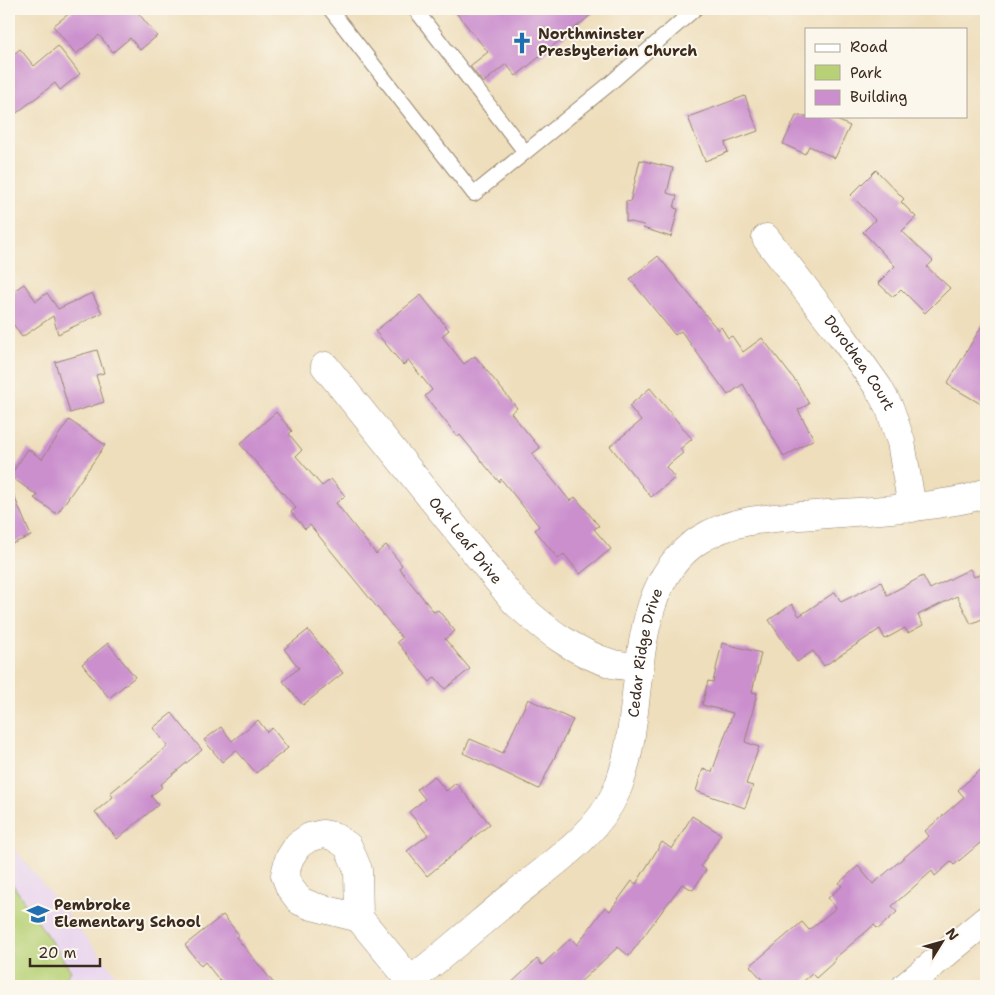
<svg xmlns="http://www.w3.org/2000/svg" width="995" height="995" font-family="'Shantell Sans',sans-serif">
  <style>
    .built { fill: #e7d2ef }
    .green { fill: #b8d176; stroke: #7a7e4a }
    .building { fill: #cb8fce }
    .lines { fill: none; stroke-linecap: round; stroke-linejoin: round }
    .lane-casing { stroke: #94846d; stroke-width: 16 }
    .street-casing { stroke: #94846d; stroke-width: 29 }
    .lane { stroke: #fff; stroke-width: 14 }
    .street { stroke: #fff; stroke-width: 28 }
    .labels { text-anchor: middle; stroke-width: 4; stroke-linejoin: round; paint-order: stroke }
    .poi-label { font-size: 15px; font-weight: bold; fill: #3b2a1e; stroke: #fbf7ec; text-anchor: start }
    .street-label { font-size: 15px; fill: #3b2a1e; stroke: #fbf7ec }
  </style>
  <rect width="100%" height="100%" fill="#fbf7ec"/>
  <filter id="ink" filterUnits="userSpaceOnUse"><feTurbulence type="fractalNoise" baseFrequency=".02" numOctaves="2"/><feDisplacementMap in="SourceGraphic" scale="10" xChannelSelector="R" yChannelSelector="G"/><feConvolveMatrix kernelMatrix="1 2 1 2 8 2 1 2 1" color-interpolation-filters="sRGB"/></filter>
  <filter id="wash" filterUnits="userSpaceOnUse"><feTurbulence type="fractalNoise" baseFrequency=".0096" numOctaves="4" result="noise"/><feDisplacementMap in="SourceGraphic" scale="20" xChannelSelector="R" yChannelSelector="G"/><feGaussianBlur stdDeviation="1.12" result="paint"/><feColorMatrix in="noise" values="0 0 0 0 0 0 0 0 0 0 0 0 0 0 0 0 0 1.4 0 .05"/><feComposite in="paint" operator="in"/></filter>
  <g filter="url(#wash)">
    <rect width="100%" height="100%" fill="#eedebc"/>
    <path class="built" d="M 9,842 L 125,986 L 9,986 Z"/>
    <path class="green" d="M 9,879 L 71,971 L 59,986 L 9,986 Z"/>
    <g id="blocks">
      <path class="building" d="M 75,9 L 135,9 L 157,36 L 140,50 L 130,38 L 113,52 L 99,35 L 76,54 L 53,26 Z
        M 453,9 L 598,9 L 516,76 L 506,64 L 483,83 L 470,66 L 488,52 Z
        M 58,46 L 80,74 L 60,90 L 55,83 L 9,119 L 9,58 L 20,49 L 34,66 Z
        M 745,96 L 758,131 L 725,143 L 728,152 L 705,161 L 688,117 Z
        M 796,116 L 828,116 L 850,126 L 835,158 L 809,146 L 805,154 L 783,144 Z
        M 640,160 L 673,168 L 667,193 L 677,196 L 674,208 L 678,209 L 671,237 L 643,228 L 644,225 L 626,221 L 626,201 L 630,202 Z
        M 876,170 L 904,199 L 901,202 L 916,217 L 902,231 L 933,261 L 927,267 L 950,288 L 925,313 L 901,289 L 893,297 L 878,283 L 895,266 L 863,232 L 875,220 L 851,195 Z
        M 658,256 L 718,330 L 721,327 L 728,338 L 732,336 L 743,352 L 762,338 L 797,383 L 809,404 L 798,410 L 814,439 L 784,457 L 743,384 L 728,395 L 681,331 L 675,335 L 630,279 Z
        M 24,284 L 36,301 L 47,293 L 58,309 L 92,293 L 102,313 L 58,334 L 53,316 L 22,337 L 9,318 L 9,294 Z
        M 421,295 L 449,330 L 442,336 L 464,364 L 475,356 L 517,408 L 511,413 L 540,448 L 532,454 L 570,501 L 575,497 L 599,526 L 594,529 L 611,549 L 580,574 L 564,554 L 558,559 L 535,530 L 539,526 L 501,479 L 499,482 L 460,435 L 458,437 L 425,396 L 432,390 L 409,361 L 403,365 L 375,331 Z
        M 986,319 L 986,407 L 947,384 Z
        M 97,350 L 104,373 L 96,375 L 104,402 L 70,413 L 55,362 Z
        M 650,388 L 692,439 L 680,449 L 683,453 L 666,467 L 675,478 L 651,497 L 610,446 L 641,421 L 629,406 Z
        M 276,412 L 292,431 L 289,434 L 302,450 L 296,456 L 322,486 L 331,479 L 345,496 L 336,503 L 376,554 L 386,545 L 402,565 L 399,568 L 434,612 L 438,610 L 455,631 L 445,639 L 470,669 L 445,689 L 435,677 L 430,682 L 397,642 L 402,638 L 310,525 L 305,529 L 291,512 L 296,508 L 240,444 Z
        M 69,420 L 105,445 L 57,514 L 34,498 L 38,496 L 10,476 L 28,449 L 42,459 Z
        M 9,484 L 31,536 L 9,545 Z
        M 970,569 L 974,577 L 986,571 L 986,617 L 971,624 L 957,596 L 918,615 L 923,625 L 908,633 L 905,628 L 885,639 L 880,629 L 824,666 L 813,651 L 797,662 L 769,620 L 792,604 L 799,616 L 835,592 L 841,602 L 881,582 L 887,595 L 923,576 L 930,589 Z
        M 308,630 L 343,673 L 303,705 L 283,681 L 299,668 L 284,649 Z
        M 108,643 L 135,677 L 109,698 L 82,664 Z
        M 722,643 L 761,653 L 752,692 L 757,693 L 745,742 L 759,747 L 746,784 L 753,786 L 745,808 L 696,791 L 703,769 L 712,772 L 733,713 L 702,705 L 708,681 L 713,682 Z
        M 528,699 L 573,720 L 539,789 L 463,753 L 470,739 L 503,753 Z
        M 172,713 L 202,750 L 160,785 L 162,787 L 151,796 L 158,805 L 117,839 L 95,812 L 113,797 L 110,793 L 168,746 L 153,728 Z
        M 258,720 L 267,732 L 272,728 L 288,748 L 256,773 L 236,750 L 222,762 L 204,740 L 221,727 L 232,741 Z
        M 986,765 L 986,838 L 954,865 L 951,862 L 935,876 L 932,871 L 892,906 L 897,912 L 878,929 L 874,925 L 834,959 L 835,961 L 816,978 L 812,974 L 798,986 L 768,986 L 750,966 L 802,922 L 809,930 L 836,908 L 828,898 L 842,886 L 839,883 L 858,866 L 873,884 L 929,836 L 925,831 L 964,797 L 958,790 Z
        M 434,776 L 446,791 L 456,783 L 490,824 L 427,876 L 407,851 L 428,835 L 409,812 L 425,799 L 417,789 Z
        M 692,816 L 721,834 L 701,866 L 706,870 L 693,890 L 682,884 L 629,956 L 618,947 L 576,986 L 508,986 L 537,959 L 542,965 L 571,938 L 577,945 L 605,907 L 610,911 L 632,881 L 636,884 L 662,842 L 672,849 Z
        M 223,915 L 239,935 L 236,937 L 276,986 L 224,986 L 205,962 L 201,966 L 185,945 Z"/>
    </g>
  </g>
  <g filter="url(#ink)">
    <use href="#blocks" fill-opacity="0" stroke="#94846d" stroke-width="1"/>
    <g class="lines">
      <g class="lane-casing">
        <path id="lane" d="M 330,9 L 474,194 L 607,86 L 695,9
          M 415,9 L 525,152"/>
      </g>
      <g class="street-casing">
        <g id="street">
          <path id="s1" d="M 766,238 L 841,335 L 878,387 L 890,409 L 901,442 L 912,508"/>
          <path id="s2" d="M 325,366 L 515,602 C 545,629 573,652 613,664 C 622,666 632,666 640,667"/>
          <path d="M 359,918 L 312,906 L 300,901 L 290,888 L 285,875 L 289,859 L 298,845 L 310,837 L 323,834 L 333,836 L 348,846 L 358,870 L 359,918 L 415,986"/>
          <path id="s3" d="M 410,981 C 446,953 480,923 515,894 C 551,865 597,835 616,792 C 649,717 621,590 699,540 C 733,518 774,518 814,515 C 855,512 896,510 937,504 C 954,501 971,500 986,492"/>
          <path d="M 906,986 L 986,920"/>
        </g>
      </g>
      <use href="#lane" class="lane"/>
      <use href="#street" class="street"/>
    </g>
  </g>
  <defs>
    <g id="church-bare" transform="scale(1.725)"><path d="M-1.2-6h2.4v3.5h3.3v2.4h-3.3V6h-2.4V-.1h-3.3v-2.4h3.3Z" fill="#1f6fb2" stroke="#fbf7ec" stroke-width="2.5" paint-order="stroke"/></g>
    <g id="school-bare" transform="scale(1.725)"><path d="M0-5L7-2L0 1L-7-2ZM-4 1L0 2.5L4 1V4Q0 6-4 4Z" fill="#1f6fb2" stroke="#fbf7ec" stroke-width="2.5" paint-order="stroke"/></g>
  </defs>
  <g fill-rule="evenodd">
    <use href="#church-bare" x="522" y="43"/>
    <use href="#school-bare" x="38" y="914"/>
  </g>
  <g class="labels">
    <g class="poi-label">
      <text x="538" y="39">Northminster<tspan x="538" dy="17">Presbyterian Church</tspan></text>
      <text x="54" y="910">Pembroke<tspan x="54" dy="17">Elementary School</tspan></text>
    </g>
    <g class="street-label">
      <text dy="5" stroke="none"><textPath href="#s1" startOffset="156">Dorothea Court</textPath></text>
      <text dy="5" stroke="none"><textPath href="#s2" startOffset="224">Oak Leaf Drive</textPath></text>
      <text dy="5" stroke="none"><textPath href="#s3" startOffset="424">Cedar Ridge Drive</textPath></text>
    </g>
  </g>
  <rect width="995" height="995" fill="none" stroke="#fbf7ec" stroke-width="30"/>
  <rect x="805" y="28" width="162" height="90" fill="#fbf7ec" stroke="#aea59a"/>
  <rect x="815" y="44" width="25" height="8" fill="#ffffff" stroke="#aea59a"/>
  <text x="850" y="52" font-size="15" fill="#3b2a1e">Road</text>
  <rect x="815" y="65" width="25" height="15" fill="#b8d176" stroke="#aea59a"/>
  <text x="850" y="78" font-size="15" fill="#3b2a1e">Park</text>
  <rect x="815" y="90" width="25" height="15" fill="#cb8fce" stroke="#aea59a"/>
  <text x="850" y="102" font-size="15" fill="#3b2a1e">Building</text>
  <g transform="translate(942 942) rotate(53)" stroke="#fbf7ec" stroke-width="4" paint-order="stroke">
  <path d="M0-4L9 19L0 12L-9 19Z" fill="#3b2a1e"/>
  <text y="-8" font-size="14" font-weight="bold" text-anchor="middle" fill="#3b2a1e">N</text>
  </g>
  <path d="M30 958v8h70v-8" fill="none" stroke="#3b2a1e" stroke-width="2.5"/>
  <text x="38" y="958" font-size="15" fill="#3b2a1e" stroke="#fbf7ec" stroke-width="4" paint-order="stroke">20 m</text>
</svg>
